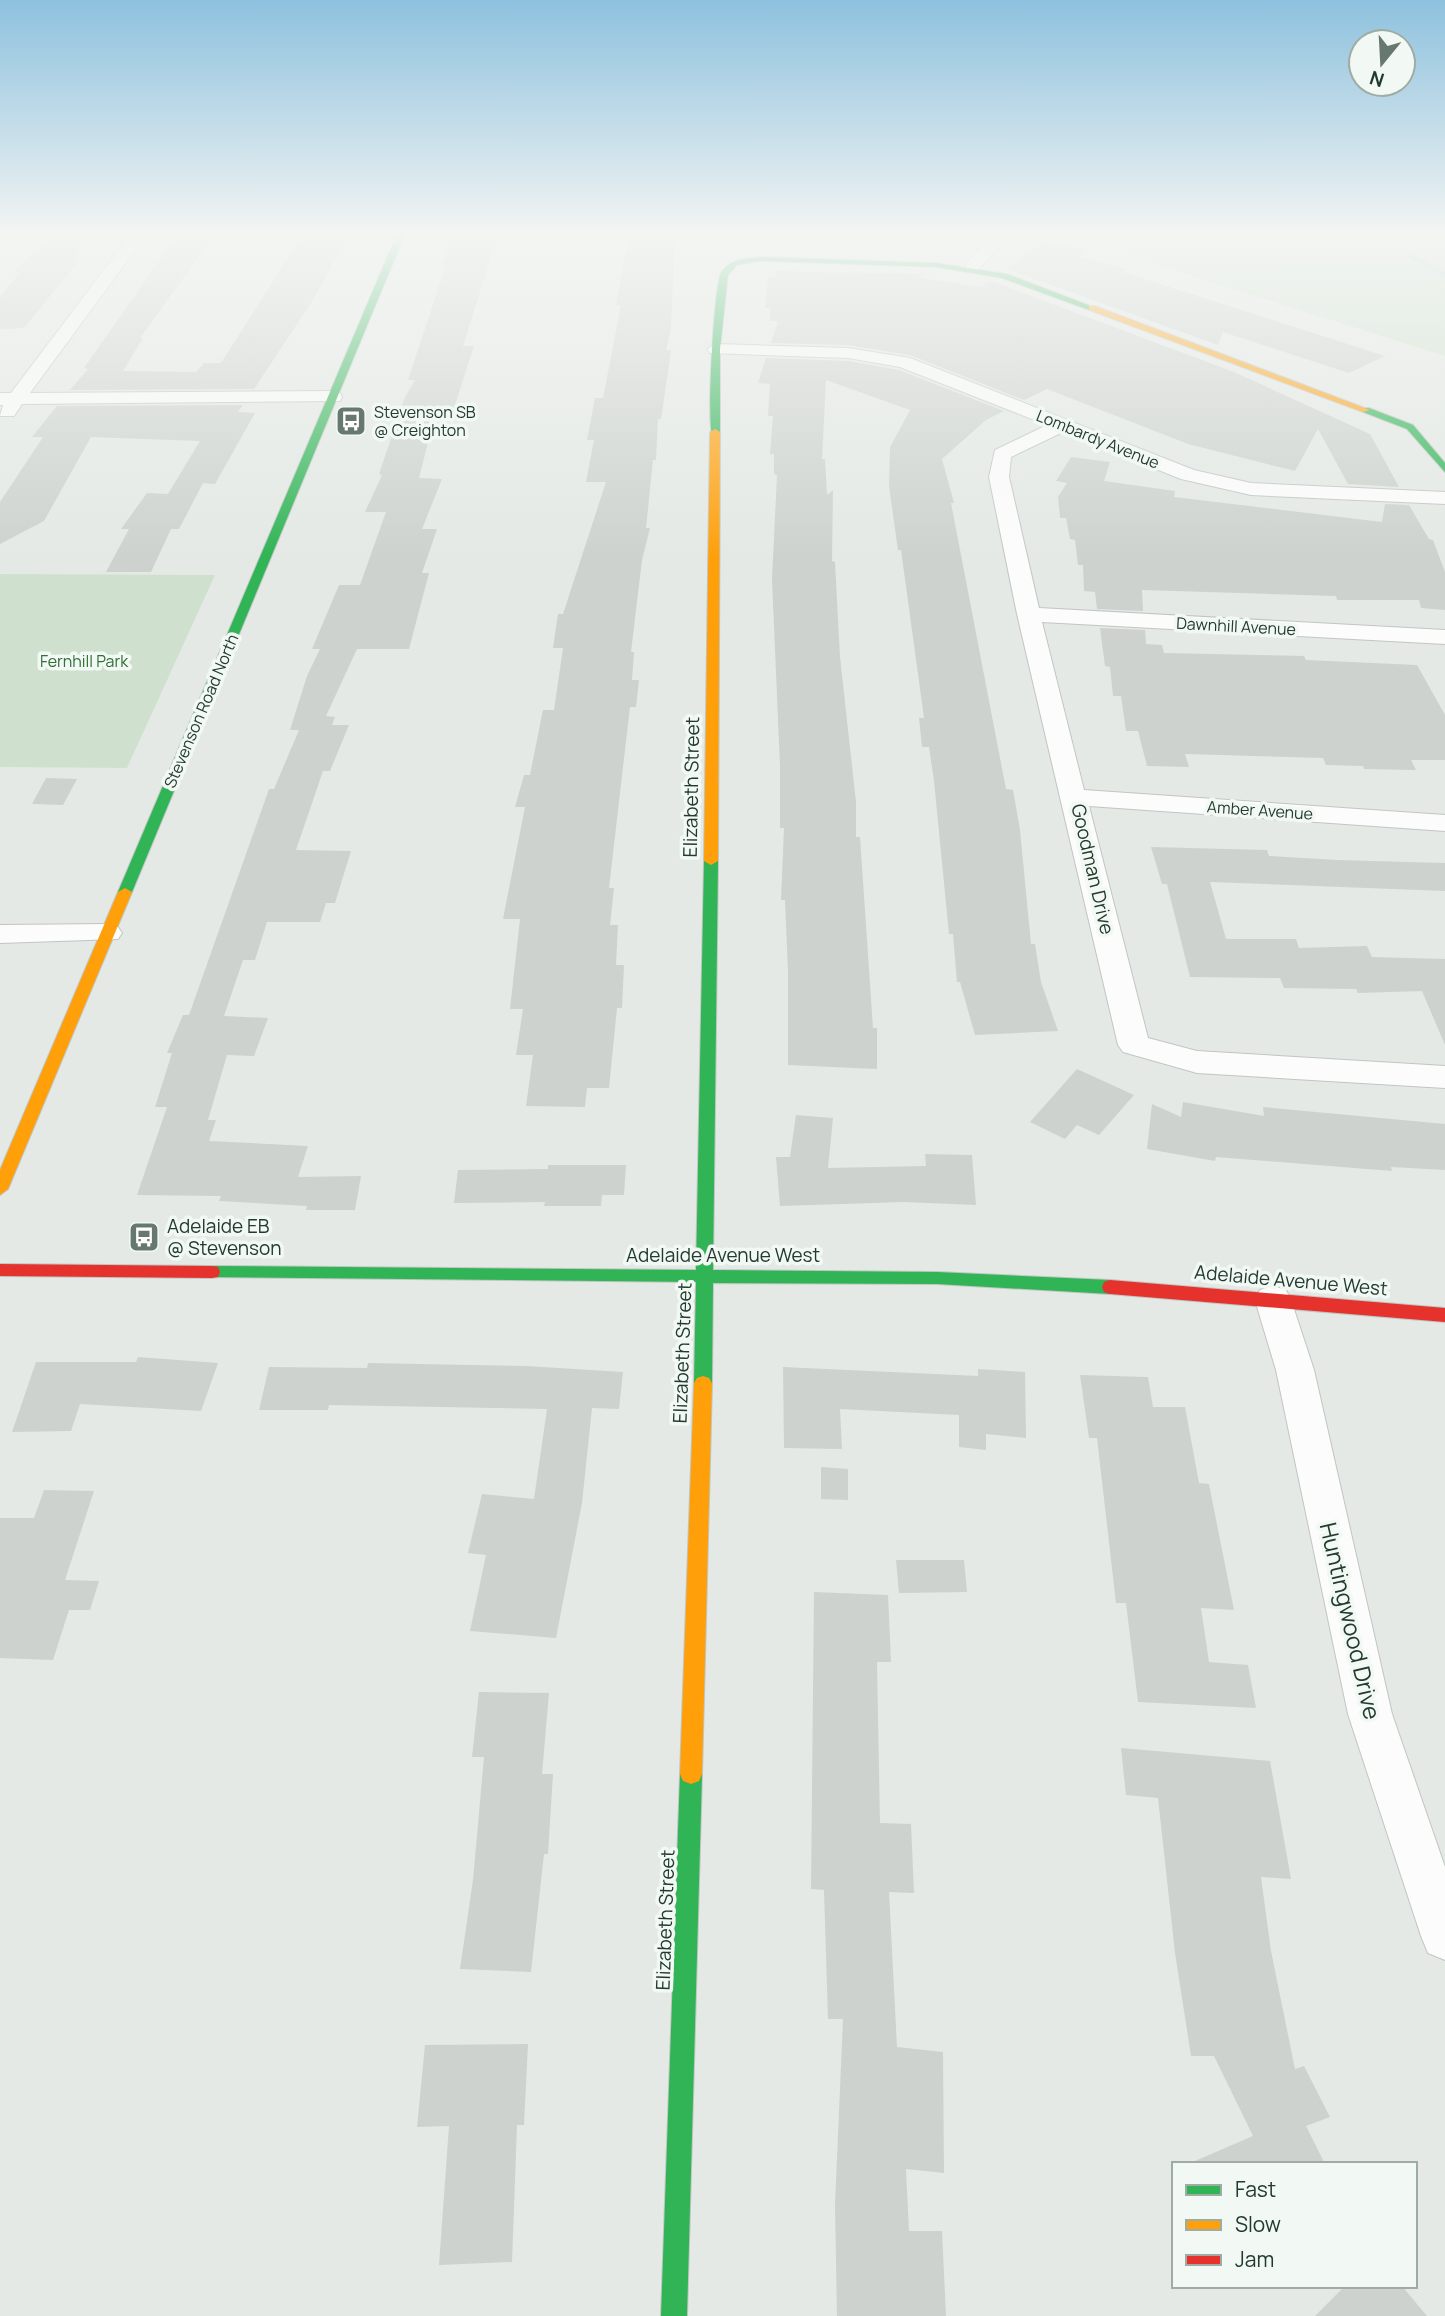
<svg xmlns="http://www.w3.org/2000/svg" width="1445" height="2316" font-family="Manrope,sans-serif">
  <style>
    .green { fill: #cfe1ce }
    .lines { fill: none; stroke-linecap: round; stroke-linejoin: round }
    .stream { stroke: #a7d5ce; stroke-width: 5 }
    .building { fill: #cdd2ce }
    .street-casing { stroke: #c1c6c2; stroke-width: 2 }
    .fast-casing { stroke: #c0c6c2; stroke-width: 2 }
    .slow-casing { stroke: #c0c6c2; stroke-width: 2 }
    .jam-casing { stroke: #c0c6c2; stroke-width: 2 }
    .street { fill: #fbfcfb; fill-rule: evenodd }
    .fast { fill: #30b455; fill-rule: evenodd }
    .slow { fill: #ff9f0a; fill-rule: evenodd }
    .jam { fill: #e5322d; fill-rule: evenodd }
    .labels { text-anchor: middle; stroke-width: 7; stroke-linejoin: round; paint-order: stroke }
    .far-poi-label { font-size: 16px; fill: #233b2e; stroke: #f2f8f3; text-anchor: start }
    .far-street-label { font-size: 16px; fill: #233b2e; stroke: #f2f8f3 }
    .far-park-label { font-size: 16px; fill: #306f36; stroke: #f2f8f3 }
    .street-label { font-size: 19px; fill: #233b2e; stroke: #f2f8f3 }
    .poi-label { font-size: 19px; fill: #233b2e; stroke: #f2f8f3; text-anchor: start }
    .near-street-label { font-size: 23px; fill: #233b2e; stroke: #f2f8f3 }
  </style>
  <rect width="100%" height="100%" fill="#e4e9e5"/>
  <path class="green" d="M 1129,234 L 1445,234 L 1445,356 L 1122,254 L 1132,244 Z
    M 0,574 L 215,575 L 127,768 L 0,767 Z"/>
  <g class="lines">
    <path class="stream" d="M 1410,256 L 1445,275"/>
  </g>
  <path class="building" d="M 53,234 L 96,234 L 75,257 L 82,257 L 24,328 L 0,329 L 0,297 L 20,272 L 13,272 Z
    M 178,234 L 215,234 L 140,338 L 143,338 L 123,371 L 196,372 L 204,363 L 221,363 L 303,234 L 349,234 L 311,303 L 254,389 L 70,390 L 88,369 L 84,368 Z
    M 452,234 L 498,234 L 463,346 L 474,346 L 453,411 L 436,411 L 419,478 L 442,479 L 422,529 L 437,529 L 422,573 L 429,573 L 409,649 L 357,649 L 326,716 L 335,717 L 332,725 L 349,725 L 330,771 L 323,771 L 296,850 L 351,851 L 335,903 L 326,903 L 320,922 L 267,922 L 255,960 L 243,960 L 224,1016 L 268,1018 L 254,1056 L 227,1055 L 208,1120 L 216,1120 L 209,1141 L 308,1146 L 298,1177 L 361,1176 L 355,1210 L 306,1210 L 307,1206 L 219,1201 L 221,1196 L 137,1195 L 167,1107 L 155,1107 L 172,1053 L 167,1053 L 183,1015 L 189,1015 L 269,789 L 274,789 L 299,730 L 290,730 L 307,676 L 320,649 L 312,649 L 339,585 L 360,585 L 386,512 L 365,512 L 382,475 L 379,474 L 405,397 L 415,380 L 408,380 L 446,265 L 443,265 Z
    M 629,234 L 675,234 L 671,327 L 666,350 L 671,351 L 661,419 L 658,419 L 656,460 L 653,460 L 646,528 L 650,528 L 642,560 L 631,652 L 634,652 L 632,680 L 639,680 L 636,707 L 630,707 L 609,888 L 614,888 L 610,925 L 618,925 L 616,965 L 624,965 L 622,1008 L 617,1008 L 609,1088 L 587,1088 L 585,1107 L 526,1106 L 533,1055 L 516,1055 L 523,1009 L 510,1009 L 520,919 L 503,919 L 525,807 L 515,807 L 524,775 L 530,775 L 543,710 L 554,710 L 563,648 L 553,648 L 558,614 L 563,614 L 606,482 L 586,482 L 594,440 L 587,440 L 595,398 L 603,398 L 621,305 L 616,305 Z
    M 1043,241 L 1089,249 L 1080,257 L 1128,269 L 1123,272 L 1385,356 L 1349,373 L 1223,332 L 1218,345 L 1007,269 Z
    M 776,271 L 924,274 L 920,278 L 981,287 L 989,281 L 997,283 L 1234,372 L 1370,434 L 1399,487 L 1348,484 L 1318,429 L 1295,471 L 1188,444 L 1047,389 L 1024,400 L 910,355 L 848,345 L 771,343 L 778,321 L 770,321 L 770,308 L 765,308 L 768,277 L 776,277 Z
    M 766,358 L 848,361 L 899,370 L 1004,411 L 986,420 L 942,459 L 954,503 L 951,503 L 1006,789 L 1013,790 L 1020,830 L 1031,944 L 1035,944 L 1041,982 L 1058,1031 L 975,1035 L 960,982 L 957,982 L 953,934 L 949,934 L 934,781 L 929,747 L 922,747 L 919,718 L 924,718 L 901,550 L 898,550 L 889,486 L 890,447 L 910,410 L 826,380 L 822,459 L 825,459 L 827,495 L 833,490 L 832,561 L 835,562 L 840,657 L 856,802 L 856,837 L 860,837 L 873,1028 L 877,1028 L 877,1069 L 788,1065 L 788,973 L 785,900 L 781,900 L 784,828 L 780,828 L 780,766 L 772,579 L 777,475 L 774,474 L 774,454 L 770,454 L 773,416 L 768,416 L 770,384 L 758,383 Z
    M 243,405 L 238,412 L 255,413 L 215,484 L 203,483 L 179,529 L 171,529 L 151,572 L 106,572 L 129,529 L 121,529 L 147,493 L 168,494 L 200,441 L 91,437 L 44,521 L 0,544 L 0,502 L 43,437 L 32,437 L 57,406 Z
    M 1071,457 L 1110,462 L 1104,481 L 1175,491 L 1174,497 L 1382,522 L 1385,504 L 1409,505 L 1429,539 L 1433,540 L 1445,572 L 1445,610 L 1421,608 L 1419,600 L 1337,600 L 1336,596 L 1142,590 L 1143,611 L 1097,609 L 1095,592 L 1084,591 L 1083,565 L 1078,565 L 1075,540 L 1070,539 L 1066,518 L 1060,518 L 1058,497 L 1067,483 L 1056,481 Z
    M 1100,628 L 1145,630 L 1146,644 L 1162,645 L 1164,653 L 1304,656 L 1306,660 L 1417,665 L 1445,715 L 1445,760 L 1411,760 L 1416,770 L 1364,769 L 1363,766 L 1326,765 L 1323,758 L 1185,754 L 1189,767 L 1147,766 L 1138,731 L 1126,731 L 1121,696 L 1113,696 L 1110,667 L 1105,666 Z
    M 46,778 L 77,779 L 63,805 L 32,804 Z
    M 1151,847 L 1267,850 L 1269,856 L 1337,860 L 1445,863 L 1445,891 L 1210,882 L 1226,939 L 1296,939 L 1299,948 L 1367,946 L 1372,957 L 1445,959 L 1445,1045 L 1422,991 L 1358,993 L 1356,989 L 1284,988 L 1280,978 L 1190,977 L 1167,884 L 1162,884 Z
    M 1077,1069 L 1134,1095 L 1099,1135 L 1077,1125 L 1065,1139 L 1030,1122 Z
    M 1183,1102 L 1264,1116 L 1263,1107 L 1445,1124 L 1445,1170 L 1391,1167 L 1392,1171 L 1216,1157 L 1215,1161 L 1147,1149 L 1152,1104 L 1181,1117 Z
    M 796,1115 L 833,1118 L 828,1168 L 926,1166 L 925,1154 L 972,1155 L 976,1205 L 904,1202 L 780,1206 L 776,1157 L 790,1157 Z
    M 548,1165 L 626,1165 L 624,1195 L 602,1195 L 601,1206 L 544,1206 L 545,1202 L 454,1203 L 458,1170 L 548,1169 Z
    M 138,1357 L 218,1363 L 201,1411 L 80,1404 L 71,1431 L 12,1432 L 36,1362 L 136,1362 Z
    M 368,1363 L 527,1366 L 623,1372 L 619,1409 L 592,1408 L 582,1503 L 556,1638 L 470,1631 L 486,1555 L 468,1553 L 482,1494 L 534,1499 L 547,1409 L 329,1405 L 328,1410 L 259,1410 L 269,1367 L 367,1368 Z
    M 783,1367 L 978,1376 L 978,1369 L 1025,1372 L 1026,1438 L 986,1434 L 986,1450 L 959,1447 L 959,1415 L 840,1409 L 842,1449 L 784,1448 Z
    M 1080,1375 L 1148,1377 L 1153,1407 L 1185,1407 L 1199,1483 L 1209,1484 L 1234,1610 L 1201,1608 L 1209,1662 L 1248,1665 L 1256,1708 L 1138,1702 L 1126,1603 L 1116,1603 L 1097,1438 L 1089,1438 Z
    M 821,1467 L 848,1469 L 848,1500 L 821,1499 Z
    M 44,1490 L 94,1491 L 65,1580 L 99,1581 L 90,1610 L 69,1610 L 53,1660 L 0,1658 L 0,1518 L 34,1518 Z
    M 896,1560 L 964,1560 L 967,1592 L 899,1593 Z
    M 814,1592 L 888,1595 L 891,1662 L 877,1662 L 880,1823 L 911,1824 L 914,1893 L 889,1892 L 897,2047 L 943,2052 L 944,2173 L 906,2169 L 909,2231 L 942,2231 L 946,2316 L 837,2316 L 835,2205 L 843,2019 L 828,2019 L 824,1890 L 811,1889 Z
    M 479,1692 L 549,1693 L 542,1774 L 553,1774 L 548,1854 L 544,1854 L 531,1972 L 460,1969 L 473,1880 L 484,1757 L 472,1757 Z
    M 1121,1748 L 1270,1761 L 1291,1879 L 1261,1877 L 1271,1951 L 1295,2069 L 1304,2066 L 1330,2117 L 1306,2126 L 1325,2164 L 1188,2164 L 1253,2136 L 1214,2056 L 1191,2056 L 1175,1953 L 1158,1798 L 1126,1795 Z
    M 528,2044 L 524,2125 L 517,2125 L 512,2262 L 439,2265 L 449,2126 L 417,2127 L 425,2045 Z
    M 1345,2286 L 1402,2286 L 1427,2316 L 1315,2316 Z"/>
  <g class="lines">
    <g class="street-casing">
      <path id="street" d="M 131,234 L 147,234 L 30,393 L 333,391 L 340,393 L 342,397 L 340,401 L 22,404 L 14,416 L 0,416 L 3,405 L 0,405 L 0,393 L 11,393 Z
        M 994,234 L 1010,234 L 978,270 L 966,270 L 966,264 Z
        M 716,344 L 848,348 L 910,358 L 1194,470 L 1251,483 L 1445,492 L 1445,504 L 1251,495 L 1181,479 L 1063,432 L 1011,457 L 1009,477 L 1039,608 L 1445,630 L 1445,644 L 1042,622 L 1084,790 L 1445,815 L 1445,831 L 1089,806 L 1148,1038 L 1197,1051 L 1445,1066 L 1445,1088 L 1197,1073 L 1123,1052 L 1118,1045 L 1017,614 L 989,477 L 995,450 L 1047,425 L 900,367 L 848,358 L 710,353 L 707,349 Z
        M 108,924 L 118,927 L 122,933 L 118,939 L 0,943 L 0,925 Z
        M 1273,1286 L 1286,1290 L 1291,1300 L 1314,1370 L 1392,1714 L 1445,1867 L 1445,1960 L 1428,1953 L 1421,1936 L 1348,1714 L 1276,1370 L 1255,1300 L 1260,1290 Z"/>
    </g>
    <g class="fast-casing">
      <path id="fast" d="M 397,234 L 405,234 L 132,892 L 125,896 L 120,895 L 118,892 Z
        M 759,257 L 936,263 L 1007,274 L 1096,308 L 1089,310 L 1002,278 L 936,267 L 759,261 L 737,265 L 728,275 L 720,349 L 720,432 L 712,434 C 707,417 714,286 721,273 C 729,259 745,259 759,257 Z
        M 1363,408 L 1369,408 L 1413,425 L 1445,463 L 1445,472 L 1407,429 L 1363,412 Z
        M 711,857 L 718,861 L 713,1270 L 937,1272 L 1110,1280 L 1116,1282 L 1118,1287 L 1116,1292 L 1110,1294 L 937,1284 L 713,1283 L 712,1383 L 709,1388 L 703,1390 L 697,1388 L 694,1383 L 696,1282 L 206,1277 L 204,1272 L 206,1267 L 212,1266 L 696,1270 L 704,861 Z
        M 691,1764 L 699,1767 L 702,1774 L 687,2316 L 661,2316 L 680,1774 L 683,1767 Z"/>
    </g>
    <g class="slow-casing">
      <path id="slow" d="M 1089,306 L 1095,306 L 1370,410 L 1363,412 L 1089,310 Z
        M 715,429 L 720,432 L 718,861 L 711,865 L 704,861 L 710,432 Z
        M 125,888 L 132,892 L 8,1189 L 0,1195 L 0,1170 L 118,892 Z
        M 703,1376 L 709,1378 L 712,1383 L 702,1774 L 699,1781 L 691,1784 L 683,1781 L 680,1774 L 694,1383 L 697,1378 Z"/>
    </g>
    <g class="jam-casing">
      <path id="jam" d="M 0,1264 L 212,1266 L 218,1267 L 220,1272 L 218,1277 L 212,1278 L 0,1276 Z
        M 1110,1280 L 1445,1308 L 1445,1322 L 1110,1294 L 1104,1292 L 1102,1287 L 1104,1282 Z"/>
    </g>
    <use href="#street" class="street"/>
    <use href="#fast" class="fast"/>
    <use href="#slow" class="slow"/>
    <use href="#jam" class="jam"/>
  </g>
  <linearGradient id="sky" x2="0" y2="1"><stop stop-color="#8ec1de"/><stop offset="0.42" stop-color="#f3f5f3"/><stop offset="1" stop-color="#f3f5f3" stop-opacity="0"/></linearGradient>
  <rect width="1445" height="558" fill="url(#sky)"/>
  <defs>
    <g id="bus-square" transform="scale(1.575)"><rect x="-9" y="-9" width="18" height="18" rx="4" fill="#67786e" stroke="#f2f8f3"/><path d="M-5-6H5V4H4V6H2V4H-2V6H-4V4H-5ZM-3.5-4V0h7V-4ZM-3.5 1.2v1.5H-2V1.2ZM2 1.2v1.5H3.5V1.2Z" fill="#fff"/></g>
  </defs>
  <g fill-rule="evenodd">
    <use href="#bus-square" x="351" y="421"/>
    <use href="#bus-square" x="144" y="1237"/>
  </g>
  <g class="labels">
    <g class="far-poi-label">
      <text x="374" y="418">Stevenson SB<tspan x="374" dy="18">@ Creighton</tspan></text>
    </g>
    <g class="far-street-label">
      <text transform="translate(1098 439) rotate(22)" y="6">Lombardy Avenue</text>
      <text transform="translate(1236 626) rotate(3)" y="6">Dawnhill Avenue</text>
      <text transform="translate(201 711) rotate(-67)" y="6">Stevenson Road North</text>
      <text transform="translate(1260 810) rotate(4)" y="6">Amber Avenue</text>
    </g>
    <g class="far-park-label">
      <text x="84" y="667">Fernhill Park</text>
    </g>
    <g class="street-label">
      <text transform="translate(691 787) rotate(-89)" y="7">Elizabeth Street</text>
      <text transform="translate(1093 869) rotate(77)" y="7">Goodman Drive</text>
      <text x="723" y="1262">Adelaide Avenue West</text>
      <text transform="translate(1291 1280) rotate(5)" y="7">Adelaide Avenue West</text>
      <text transform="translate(682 1353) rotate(-88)" y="7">Elizabeth Street</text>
      <text transform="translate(665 1920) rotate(-88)" y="7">Elizabeth Street</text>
    </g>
    <g class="poi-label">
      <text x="167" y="1233">Adelaide EB<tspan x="167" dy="22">@ Stevenson</tspan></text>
    </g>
    <g class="near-street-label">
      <text transform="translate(1350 1621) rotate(77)" y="8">Huntingwood Drive</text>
    </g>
  </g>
  <rect x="1172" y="2162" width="245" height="126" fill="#f2f8f3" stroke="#9faca4" stroke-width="2"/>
  <rect x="1186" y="2185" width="35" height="10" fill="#30b455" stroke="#9faca4" stroke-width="2"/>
  <text x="1235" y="2197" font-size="21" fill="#233b2e">Fast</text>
  <rect x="1186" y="2220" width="35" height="10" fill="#ff9f0a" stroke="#9faca4" stroke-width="2"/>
  <text x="1235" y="2232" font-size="21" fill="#233b2e">Slow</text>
  <rect x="1186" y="2255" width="35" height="10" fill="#e5322d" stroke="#9faca4" stroke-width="2"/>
  <text x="1235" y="2267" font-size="21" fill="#233b2e">Jam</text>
  <g transform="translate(1382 63) rotate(198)"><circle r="33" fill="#f2f8f3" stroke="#9faca4" stroke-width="2"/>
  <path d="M0-5L12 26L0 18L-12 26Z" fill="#67786e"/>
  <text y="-10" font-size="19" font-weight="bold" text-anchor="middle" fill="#233b2e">N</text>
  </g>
</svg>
